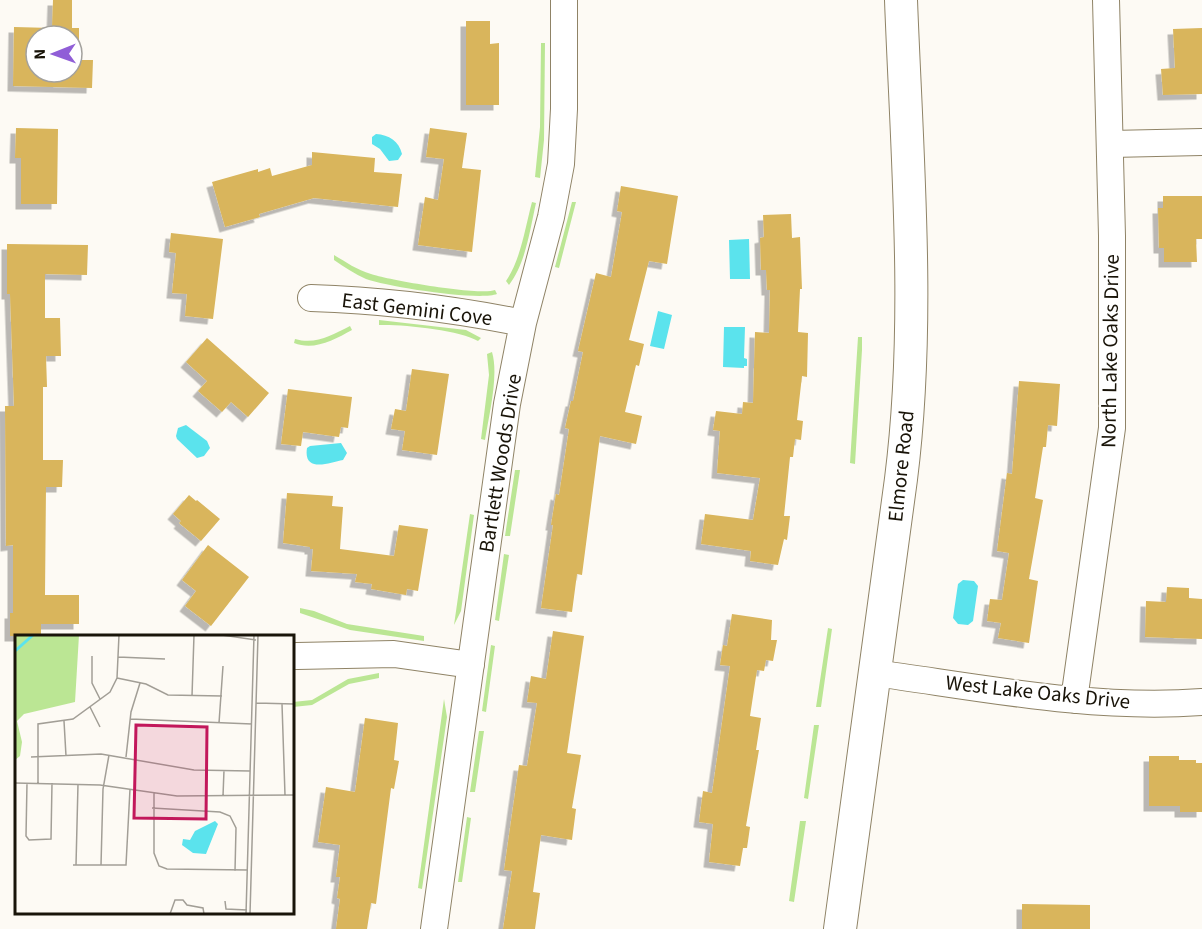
<svg xmlns="http://www.w3.org/2000/svg" width="1202" height="929" font-family="'Source Sans 3',sans-serif">
  <style>
    .green { fill: #bbe694 }
    .water { fill: #5be3ed }
    .building { fill: #d9b55b; fill-rule: evenodd; filter: url(#shadow) }
    .lines { fill: none; stroke-linecap: round; stroke-linejoin: round }
    .minor-casing { stroke: #8f8366; stroke-width: 28 }
    .tertiary-casing { stroke: #8f8366; stroke-width: 34 }
    .minor { stroke: #fff; stroke-width: 26 }
    .tertiary { stroke: #fff; stroke-width: 32 }
    .labels { text-anchor: middle; stroke-width: 4.5; stroke-linejoin: round; paint-order: stroke }
    .street-label { font-size: 21px; fill: #191409; stroke: #fff }
    .inset-river { fill: none; stroke: #5be3ed; stroke-width: 3 }
    .inset-road { fill: none; stroke: #a29e96; stroke-width: 1.5 }
    .view { fill: #c2185b; fill-opacity: 0.15; stroke: #c2185b; stroke-width: 3 }
    .inset-edge { fill: none; stroke: #191409; stroke-width: 3 }
  </style>
  <defs>
    <filter id="shadow"><feDropShadow dx="-5.5" dy="5.5" stdDeviation="0" flood-color="#0004"/></filter>
  </defs>
  <rect width="100%" height="100%" fill="#fdfaf4"/>
  <path class="green" d="M 541,43 L 545,43 L 544,140 L 540,178 L 535,177 L 540,127 Z
    M 532,202 L 536,203 C 530,229 526,263 509,285 L 506,281 C 521,259 525,228 532,202 Z
    M 572,202 L 576,202 L 559,268 L 555,267 Z
    M 334,255 C 346,262 357,270 371,274 C 388,280 481,296 495,290 L 497,294 C 479,301 388,287 366,279 C 355,274 344,267 334,260 Z
    M 379,320 L 466,330 L 481,338 L 478,341 C 460,330 401,324 379,325 Z
    M 350,326 L 352,330 C 334,340 314,351 294,343 L 295,339 C 316,345 332,335 350,326 Z
    M 858,337 L 862,337 L 862,350 L 855,464 L 850,463 Z
    M 492,352 C 499,375 489,415 485,440 L 481,439 L 489,375 L 487,354 Z
    M 515,470 L 520,470 L 510,536 L 505,536 Z
    M 470,514 L 474,515 L 461,611 L 454,625 Z
    M 504,554 L 509,555 L 499,621 L 495,620 Z
    M 300,608 L 314,611 L 347,624 L 424,636 L 424,641 L 350,630 L 300,613 Z
    M 828,628 L 832,629 L 821,707 L 816,707 Z
    M 491,645 L 495,646 L 486,712 L 482,711 Z
    M 379,673 L 379,678 L 349,684 L 312,705 L 293,707 L 293,702 L 312,700 L 348,679 Z
    M 444,699 L 447,717 L 422,889 L 418,888 Z
    M 814,725 L 819,725 L 808,799 L 804,798 Z
    M 479,731 L 484,731 L 475,792 L 470,792 Z
    M 467,817 L 471,818 L 462,882 L 458,882 Z
    M 800,821 L 806,821 L 794,902 L 789,901 Z"/>
  <path class="water" d="M 376,134 C 389,135 399,141 402,154 L 398,160 L 389,161 L 380,149 L 372,144 L 372,137 Z
    M 749,239 L 750,279 L 730,279 L 729,240 Z
    M 658,311 L 672,315 L 664,349 L 650,346 Z
    M 724,327 L 745,327 L 744,358 L 747,359 L 747,366 L 744,366 L 744,368 L 723,367 Z
    M 186,425 L 207,441 L 210,448 L 204,456 L 197,458 L 177,439 L 176,436 L 178,428 Z
    M 341,443 L 347,453 L 343,460 C 329,463 303,473 307,448 L 310,446 Z
    M 963,580 L 974,581 L 978,586 L 973,621 L 968,625 L 958,624 L 953,618 L 958,584 Z"/>
  <path class="building" d="M 53,0 L 72,0 L 72,28 L 79,28 L 79,60 L 93,60 L 92,88 L 13,86 L 14,27 L 52,28 ZM 36,36 L 72,36 L 72,72 L 36,72 Z
    M 466,21 L 490,21 L 490,44 L 499,43 L 499,105 L 466,105 Z
    M 1202,28 L 1202,94 L 1163,95 L 1161,69 L 1175,68 L 1173,29 Z
    M 16,128 L 58,129 L 57,204 L 21,204 L 21,158 L 15,158 Z
    M 430,128 L 467,133 L 462,168 L 481,170 L 472,252 L 418,245 L 425,197 L 438,200 L 444,159 L 426,157 Z
    M 312,152 L 375,158 L 374,172 L 402,174 L 398,207 L 314,198 L 259,214 L 260,217 L 225,227 L 212,182 L 258,169 L 258,172 L 270,168 L 272,176 L 312,165 Z
    M 621,186 L 678,196 L 667,264 L 649,261 L 629,340 L 644,344 L 639,366 L 636,365 L 625,412 L 642,416 L 636,444 L 600,436 L 582,575 L 577,574 L 572,612 L 541,608 L 553,525 L 551,525 L 556,494 L 559,495 L 569,429 L 565,428 L 571,401 L 573,401 L 583,352 L 578,351 L 596,273 L 611,277 L 622,212 L 617,211 Z
    M 1163,196 L 1202,196 L 1202,239 L 1196,239 L 1197,262 L 1164,262 L 1164,248 L 1159,248 L 1158,208 L 1163,208 Z
    M 791,214 L 792,238 L 800,237 L 802,289 L 800,289 L 798,332 L 808,333 L 807,377 L 802,376 L 797,420 L 803,421 L 801,440 L 795,439 L 793,457 L 790,457 L 784,516 L 790,516 L 787,540 L 784,539 L 778,565 L 750,561 L 751,551 L 701,544 L 705,514 L 753,520 L 760,478 L 717,473 L 720,431 L 713,430 L 716,411 L 742,414 L 743,402 L 753,403 L 755,332 L 769,333 L 770,290 L 767,290 L 766,270 L 761,270 L 760,238 L 764,237 L 763,215 Z
    M 171,233 L 223,239 L 213,319 L 185,316 L 187,294 L 172,293 L 176,253 L 169,252 Z
    M 7,244 L 88,245 L 87,275 L 45,274 L 45,318 L 60,318 L 61,356 L 46,356 L 47,387 L 43,387 L 43,460 L 63,460 L 62,487 L 46,487 L 45,595 L 79,595 L 79,624 L 41,624 L 41,636 L 10,636 L 10,613 L 13,613 L 13,545 L 6,546 L 5,406 L 14,406 L 10,294 L 7,294 Z
    M 207,338 L 269,393 L 248,417 L 231,402 L 222,412 L 198,391 L 207,381 L 186,362 Z
    M 412,369 L 449,374 L 437,455 L 402,450 L 405,431 L 391,429 L 395,409 L 406,411 Z
    M 1019,381 L 1060,384 L 1057,426 L 1048,425 L 1046,447 L 1043,447 L 1035,498 L 1043,500 L 1029,579 L 1038,581 L 1029,643 L 998,638 L 1001,623 L 987,621 L 990,599 L 1002,600 L 1009,553 L 997,551 L 1007,473 L 1012,474 Z
    M 288,389 L 352,397 L 348,428 L 341,427 L 339,437 L 303,432 L 301,446 L 281,444 Z
    M 287,493 L 333,496 L 332,506 L 343,507 L 340,549 L 394,556 L 399,525 L 428,529 L 418,591 L 407,589 L 406,595 L 371,589 L 372,584 L 355,582 L 357,574 L 311,571 L 313,549 L 310,549 L 310,547 L 283,543 Z
    M 189,495 L 196,501 L 197,500 L 220,519 L 201,541 L 179,523 L 181,521 L 173,514 Z
    M 208,545 L 249,577 L 211,626 L 185,606 L 196,591 L 182,580 Z
    M 1167,587 L 1189,588 L 1189,598 L 1202,599 L 1202,639 L 1145,637 L 1146,601 L 1166,602 Z
    M 732,614 L 772,620 L 771,640 L 777,640 L 773,661 L 766,660 L 764,671 L 757,670 L 750,716 L 761,718 L 756,750 L 759,750 L 746,826 L 750,827 L 747,848 L 743,848 L 740,866 L 709,862 L 713,824 L 699,822 L 703,791 L 712,793 L 730,666 L 720,665 L 723,645 L 727,646 Z
    M 553,631 L 584,636 L 567,753 L 581,755 L 572,808 L 576,809 L 572,840 L 541,835 L 533,892 L 540,893 L 535,929 L 503,929 L 512,871 L 504,870 L 519,765 L 527,766 L 537,703 L 527,702 L 531,676 L 546,679 Z
    M 365,718 L 398,723 L 394,760 L 399,761 L 394,789 L 391,788 L 376,904 L 371,903 L 367,929 L 336,929 L 340,899 L 337,898 L 340,877 L 336,877 L 340,845 L 318,842 L 326,787 L 355,792 Z
    M 1149,756 L 1179,756 L 1179,760 L 1196,760 L 1196,763 L 1202,763 L 1202,812 L 1180,812 L 1180,806 L 1149,806 Z
    M 1022,904 L 1090,905 L 1090,929 L 1022,929 Z"/>
  <g class="lines">
    <g class="minor-casing">
      <path id="minor" d="M 1111,144 L 1202,142
        M 311,298 C 382,300 453,309 523,323
        M 297,656 L 394,654 L 471,665
        M 875,673 C 984,688 1092,710 1202,702
        M 1074,700 L 1112,428 L 1112,236 L 1106,0
        M 434,929 L 507,404 L 523,323 L 551,217 L 561,164 L 564,109 L 564,0"/>
    </g>
    <g class="tertiary-casing">
      <path id="tertiary" d="M 840,929 L 901,479 C 921,321 907,159 901,0"/>
    </g>
    <use href="#minor" class="minor"/>
    <use href="#tertiary" class="tertiary"/>
  </g>
  <g class="labels">
    <g class="street-label">
      <text transform="translate(417 309) rotate(7)" y="7">East Gemini Cove</text>
      <text transform="translate(1110 351) rotate(-89)" y="7">North Lake Oaks Drive</text>
      <text transform="translate(500 463) rotate(-81)" y="7">Bartlett Woods Drive</text>
      <text transform="translate(901 466) rotate(-84)" y="7">Elmore Road</text>
      <text transform="translate(1038 692) rotate(6)" y="7">West Lake Oaks Drive</text>
    </g>
  </g>
  <g transform="translate(15 635)">
    <rect width="279" height="279" fill="#fdfaf4"/>
    <path d="M 0,0 L 64,0 L 60,67 L 9,79 L 2,86 L 7,107 L 5,121 L 0,125 Z" fill="#bbe694"/>
    <path d="M 200,186 L 203,189 L 191,219 L 178,218 L 167,210 L 168,204 L 175,205 L 180,196 Z" fill="#5be3ed"/>
    <path class="inset-river" d="M 0,16 L 18,0"/>
    <path class="inset-road" d="M 207,0 L 241,5M 77,21 L 77,48 L 85,64M 103,22 L 150,24M 102,43 L 131,49 L 153,60 L 207,61M 177,61 L 179,0M 241,68 L 279,69M 267,69 L 270,160M 75,72 L 85,92M 115,84 L 237,89M 49,86 L 51,121M 204,88 L 208,31M 16,122 L 86,119 L 179,135 L 235,136M 111,122 L 116,77 L 125,48M 0,148 L 85,150 L 162,161 L 279,160M 12,148 L 11,201 L 14,205 L 36,204 L 37,148M 23,148 L 23,89 L 58,84 L 95,57 L 102,43 L 104,0M 139,158 L 139,218 L 144,231 L 152,234 L 233,235M 208,161 L 209,135M 137,173 L 205,177 L 215,181 L 221,193 L 220,236M 58,230 L 111,230 L 115,154M 61,230 L 63,149M 86,230 L 88,154 L 94,120M 210,266 L 211,274 L 232,275M 155,279 L 160,265 L 168,265 L 172,270 L 188,273 L 189,279M 231,279 L 239,0M 235,279 L 243,0"/>
    <path class="view" d="M 121,90 L 192,92 L 191,184 L 119,183 Z"/>
    <rect width="279" height="279" class="inset-edge"/>
  </g>
  <g transform="translate(54 54) rotate(269)"><circle r="28" fill="#ffffff" stroke="#a3a19d" stroke-width="1.5"/>
  <path d="M0-4.5L10 22L0 15L-10 22Z" fill="#905ed7"/>
  <text y="-9" font-size="16" font-weight="bold" text-anchor="middle" fill="#191409">N</text>
  </g>
</svg>
